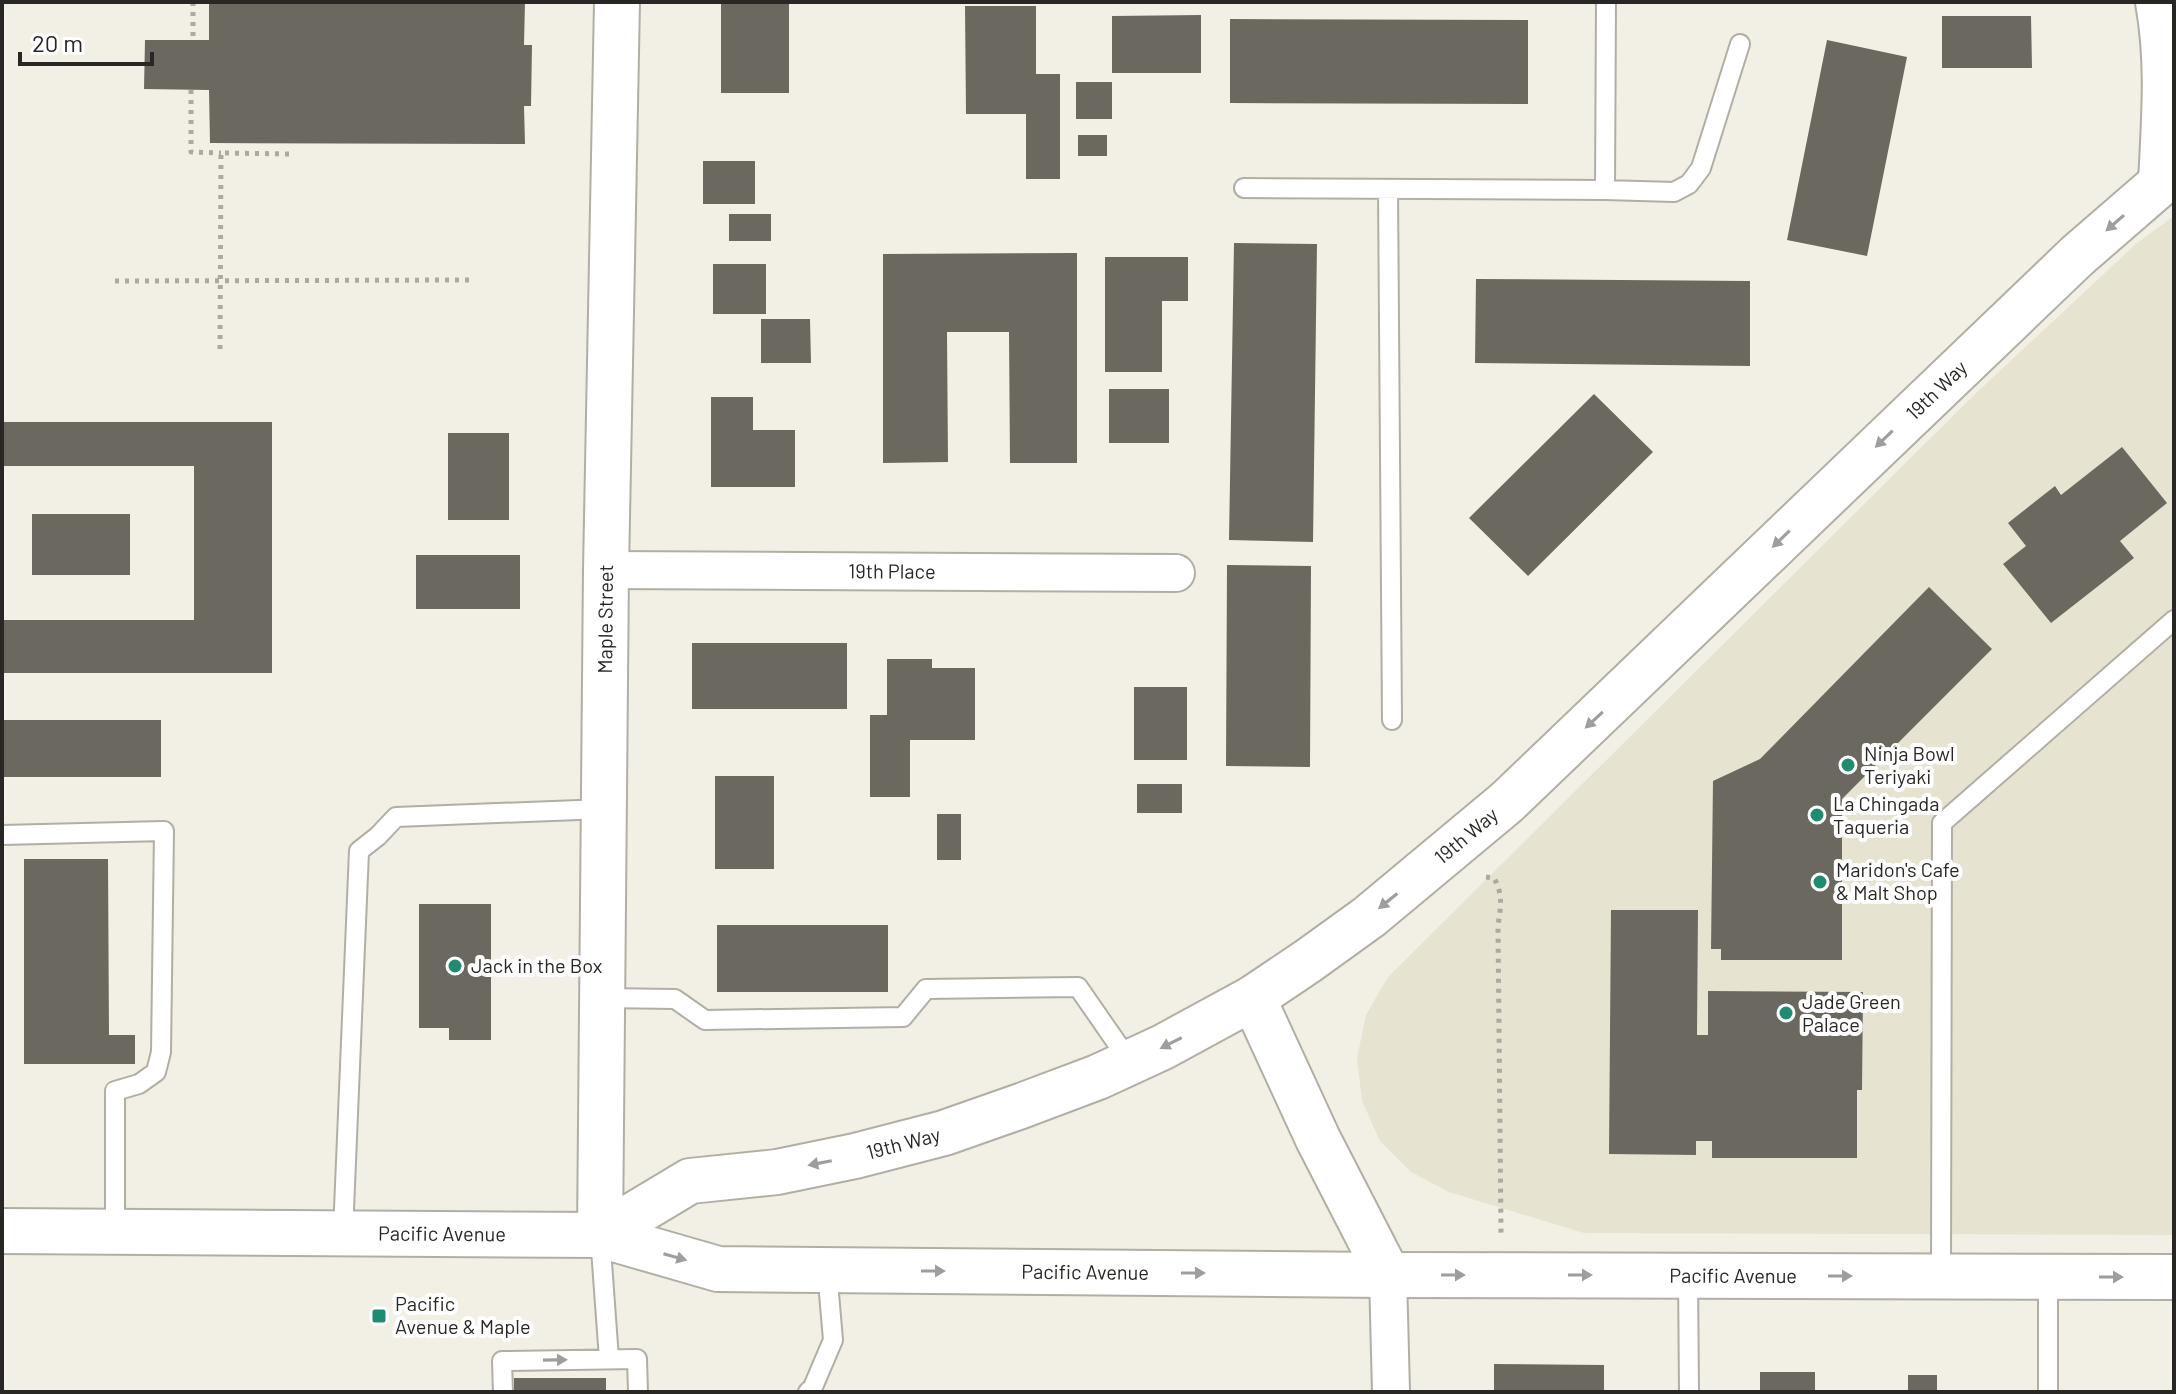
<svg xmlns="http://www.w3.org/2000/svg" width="2176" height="1394" font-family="Barlow,sans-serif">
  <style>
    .built { fill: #e6e3d0 }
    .building { fill: #6b695f }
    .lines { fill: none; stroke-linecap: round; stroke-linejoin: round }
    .lane-casing { stroke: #b1afa4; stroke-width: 22 }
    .street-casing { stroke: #b1afa4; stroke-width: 40 }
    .secondary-casing { stroke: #b1afa4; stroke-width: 48 }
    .primary-casing { stroke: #b1afa4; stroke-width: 48 }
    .path { stroke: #aba9a0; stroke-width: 5; stroke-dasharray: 4 6; stroke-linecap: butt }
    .lane { stroke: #fff; stroke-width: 18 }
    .street { stroke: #fff; stroke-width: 36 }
    .secondary { stroke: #fff; stroke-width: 44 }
    .primary { stroke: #fff; stroke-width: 44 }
    .oneway { fill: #9e9e9c }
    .poi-dot { fill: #1b8e6f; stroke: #fff; stroke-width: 3 }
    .labels { text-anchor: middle; stroke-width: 8; stroke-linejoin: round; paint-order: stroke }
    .street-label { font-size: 20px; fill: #282723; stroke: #fff }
    .poi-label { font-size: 20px; fill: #282723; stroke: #fff; text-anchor: start }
  </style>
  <rect width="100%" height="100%" fill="#f2f0e4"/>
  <path class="built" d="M 2174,216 L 2174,1235 L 1584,1233 L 1449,1192 L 1411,1172 L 1380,1141 L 1362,1101 L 1357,1058 L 1366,1015 L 1388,977 L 1974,395 L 2137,243 Z"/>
  <path class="building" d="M 209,2 L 525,2 L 524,45 L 532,45 L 531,106 L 524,106 L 525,144 L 210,143 L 209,90 L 144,89 L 145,40 L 209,40 Z
    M 721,2 L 789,2 L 789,93 L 721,93 Z
    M 965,6 L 1036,6 L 1036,74 L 1060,74 L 1060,179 L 1026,179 L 1026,114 L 966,114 Z
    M 1201,15 L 1201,73 L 1112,73 L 1112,16 Z
    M 1942,16 L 2031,16 L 2032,68 L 1942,68 Z
    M 1230,19 L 1528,20 L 1528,104 L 1230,103 Z
    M 1827,40 L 1907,57 L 1867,256 L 1787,240 Z
    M 1076,82 L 1112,82 L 1112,119 L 1076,119 Z
    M 1078,135 L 1107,135 L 1107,156 L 1078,156 Z
    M 703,161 L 755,161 L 755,204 L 703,204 Z
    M 729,214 L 771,214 L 771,241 L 729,241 Z
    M 1234,243 L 1317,244 L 1313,542 L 1229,540 Z
    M 1077,253 L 1077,463 L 1010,463 L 1009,332 L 947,332 L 948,462 L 883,463 L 883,254 Z
    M 1105,257 L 1188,257 L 1188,301 L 1162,301 L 1162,372 L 1105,372 Z
    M 713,264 L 766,264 L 766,314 L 713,314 Z
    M 1476,279 L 1750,281 L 1750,366 L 1475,363 Z
    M 761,319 L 810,319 L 811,363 L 761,363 Z
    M 1109,389 L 1169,389 L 1169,443 L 1109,443 Z
    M 1594,394 L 1653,452 L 1528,576 L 1469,518 Z
    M 711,397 L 753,397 L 753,430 L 795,430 L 795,487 L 711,487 Z
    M 2,422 L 272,422 L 272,673 L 2,673 L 2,620 L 194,620 L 194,466 L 2,466 Z
    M 448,433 L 509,433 L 509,520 L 448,520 Z
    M 2122,447 L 2167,503 L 2120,541 L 2134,558 L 2051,623 L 2003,564 L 2026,546 L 2008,523 L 2055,486 L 2061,495 Z
    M 32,514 L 130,514 L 130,575 L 32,575 Z
    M 416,555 L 520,555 L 520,609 L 416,609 Z
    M 1227,565 L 1311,566 L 1310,767 L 1226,766 Z
    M 1929,587 L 1992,649 L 1842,799 L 1842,960 L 1721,960 L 1721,949 L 1711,949 L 1713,781 L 1760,759 Z
    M 692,643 L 847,643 L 847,709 L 692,709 Z
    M 887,659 L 932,659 L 932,668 L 975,668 L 975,740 L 910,740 L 910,797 L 870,797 L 870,715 L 887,715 Z
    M 1134,687 L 1187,687 L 1187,760 L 1134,760 Z
    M 2,720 L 161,720 L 161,777 L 2,777 Z
    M 715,776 L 774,776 L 774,869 L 715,869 Z
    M 1137,784 L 1182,784 L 1182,813 L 1137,813 Z
    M 937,814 L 961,814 L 961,860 L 937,860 Z
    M 24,859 L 108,859 L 109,1035 L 135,1035 L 135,1064 L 24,1064 Z
    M 419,904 L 491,904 L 491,1040 L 449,1040 L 449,1028 L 419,1028 Z
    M 1611,910 L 1698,910 L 1697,1035 L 1708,1035 L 1708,991 L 1863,992 L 1862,1090 L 1857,1090 L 1857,1158 L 1712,1158 L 1712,1141 L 1696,1141 L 1696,1155 L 1609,1154 Z
    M 717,925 L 888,925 L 888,992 L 717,992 Z
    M 1494,1364 L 1604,1365 L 1604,1392 L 1494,1392 Z
    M 1760,1372 L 1815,1372 L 1815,1392 L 1760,1392 Z
    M 1908,1375 L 1937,1375 L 1937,1392 L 1908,1392 Z
    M 514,1378 L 606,1378 L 606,1392 L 514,1392 Z"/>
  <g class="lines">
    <g class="lane-casing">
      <path id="lane" d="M 1244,188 L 1605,190 L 1606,2
        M 1388,189 L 1392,720
        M 1605,190 L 1674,192 L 1689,184 L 1701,168 L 1740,44
        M 2,835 L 164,831 L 161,1052 L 156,1072 L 139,1084 L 115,1091 L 115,1232
        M 602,998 L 675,999 L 705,1020 L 903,1017 L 926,989 L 1078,987 L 1130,1062
        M 343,1233 L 359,851 L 378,836 L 396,817 L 604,809
        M 600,1235 L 609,1359
        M 1688,1275 L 1689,1392
        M 1941,1277 L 1942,823 L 2174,620
        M 503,1392 L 502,1361 L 637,1359 L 638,1392
        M 808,1392 L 813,1387 L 833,1340 L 827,1270
        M 2048,1392 L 2048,1277"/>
    </g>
    <g class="street-casing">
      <g id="street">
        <path id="s1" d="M 606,570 L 1176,573"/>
        <path d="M 1388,1275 L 1391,1392"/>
      </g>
    </g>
    <g class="secondary-casing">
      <g id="secondary">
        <path d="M 2158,2 C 2169,62 2164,121 2161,182"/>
        <path id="s2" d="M 600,1235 L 606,570 L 617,2"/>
      </g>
    </g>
    <g class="primary-casing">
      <g id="primary">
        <path d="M 1253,998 L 1318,1139 L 1388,1275"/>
        <path id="s3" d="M 2,1231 L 600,1235 L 718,1269 L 1388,1275 L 2174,1277"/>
        <path id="s4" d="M 600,1235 L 690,1181 L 777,1172 L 855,1156 L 944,1133 L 1021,1106 L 1098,1077 L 1163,1047 L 1253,998 L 1308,961 L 1369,917 L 1507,802 L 2077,256 L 2174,172"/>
      </g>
    </g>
    <path class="path" d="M 193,2 L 193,40
      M 191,90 L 191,152 L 221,153
      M 115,281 L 469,280
      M 220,349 L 221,153 L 293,154
      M 1486,877 L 1494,878 C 1503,894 1501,907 1498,925 L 1501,1234"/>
    <use href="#lane" class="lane"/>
    <use href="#street" class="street"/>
    <use href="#secondary" class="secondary"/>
    <use href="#primary" class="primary"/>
  </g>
  <defs><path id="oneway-solid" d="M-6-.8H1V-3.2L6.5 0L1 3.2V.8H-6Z" transform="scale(2)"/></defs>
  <g class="oneway">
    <use href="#oneway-solid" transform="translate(2115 223) rotate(139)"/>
    <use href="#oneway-solid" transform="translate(1884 439) rotate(136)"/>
    <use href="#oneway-solid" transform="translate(1781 539) rotate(136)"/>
    <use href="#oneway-solid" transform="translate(1594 720) rotate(137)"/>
    <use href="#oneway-solid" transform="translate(1388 901) rotate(141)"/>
    <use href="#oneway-solid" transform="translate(1171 1043) rotate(153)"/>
    <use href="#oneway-solid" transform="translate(820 1163) rotate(169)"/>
    <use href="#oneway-solid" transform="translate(675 1257) rotate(16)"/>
    <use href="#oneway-solid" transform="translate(933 1271)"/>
    <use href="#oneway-solid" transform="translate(1193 1273)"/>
    <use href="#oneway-solid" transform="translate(1453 1275)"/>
    <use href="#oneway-solid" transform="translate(1580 1275)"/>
    <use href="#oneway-solid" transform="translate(1840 1276)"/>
    <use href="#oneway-solid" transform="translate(2111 1277)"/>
    <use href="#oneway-solid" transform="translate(555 1360) rotate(-1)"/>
  </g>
  <g class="poi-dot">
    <circle cx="1848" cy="765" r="8"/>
    <circle cx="1817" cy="815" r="8"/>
    <circle cx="1820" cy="882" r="8"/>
    <circle cx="455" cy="966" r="8"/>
    <circle cx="1786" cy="1013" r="8"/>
    <rect x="371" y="1308" width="16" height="16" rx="4"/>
  </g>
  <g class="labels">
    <g class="street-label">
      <text dy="7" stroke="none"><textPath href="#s4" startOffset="1618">19th Way</textPath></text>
      <text dy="7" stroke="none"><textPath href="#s1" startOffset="286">19th Place</textPath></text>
      <text dy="7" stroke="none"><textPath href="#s2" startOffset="616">Maple Street</textPath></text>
      <text dy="7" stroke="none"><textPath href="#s4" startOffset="970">19th Way</textPath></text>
      <text dy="7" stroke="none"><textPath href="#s4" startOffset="322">19th Way</textPath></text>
      <text dy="7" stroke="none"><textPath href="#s3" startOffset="440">Pacific Avenue</textPath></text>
      <text dy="7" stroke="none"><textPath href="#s3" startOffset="1088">Pacific Avenue</textPath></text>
      <text dy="7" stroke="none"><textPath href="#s3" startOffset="1736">Pacific Avenue</textPath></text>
    </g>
    <g class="poi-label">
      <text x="1864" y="761">Ninja Bowl<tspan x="1864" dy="23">Teriyaki</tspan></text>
      <text x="1833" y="811">La Chingada<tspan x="1833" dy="23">Taqueria</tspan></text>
      <text x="1836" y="877">Maridon's Cafe<tspan x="1836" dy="23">&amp; Malt Shop</tspan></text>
      <text x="471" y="973">Jack in the Box</text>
      <text x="1802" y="1009">Jade Green<tspan x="1802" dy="23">Palace</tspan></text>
      <text x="395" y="1311">Pacific<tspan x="395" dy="23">Avenue &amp; Maple</tspan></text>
    </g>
  </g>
  <rect width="2176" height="1394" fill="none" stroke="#282723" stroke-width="8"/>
  <path d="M20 52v12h132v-12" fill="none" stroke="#282723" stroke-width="4"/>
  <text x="32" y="52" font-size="24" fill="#282723" stroke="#ffffff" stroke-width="6" paint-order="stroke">20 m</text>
</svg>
